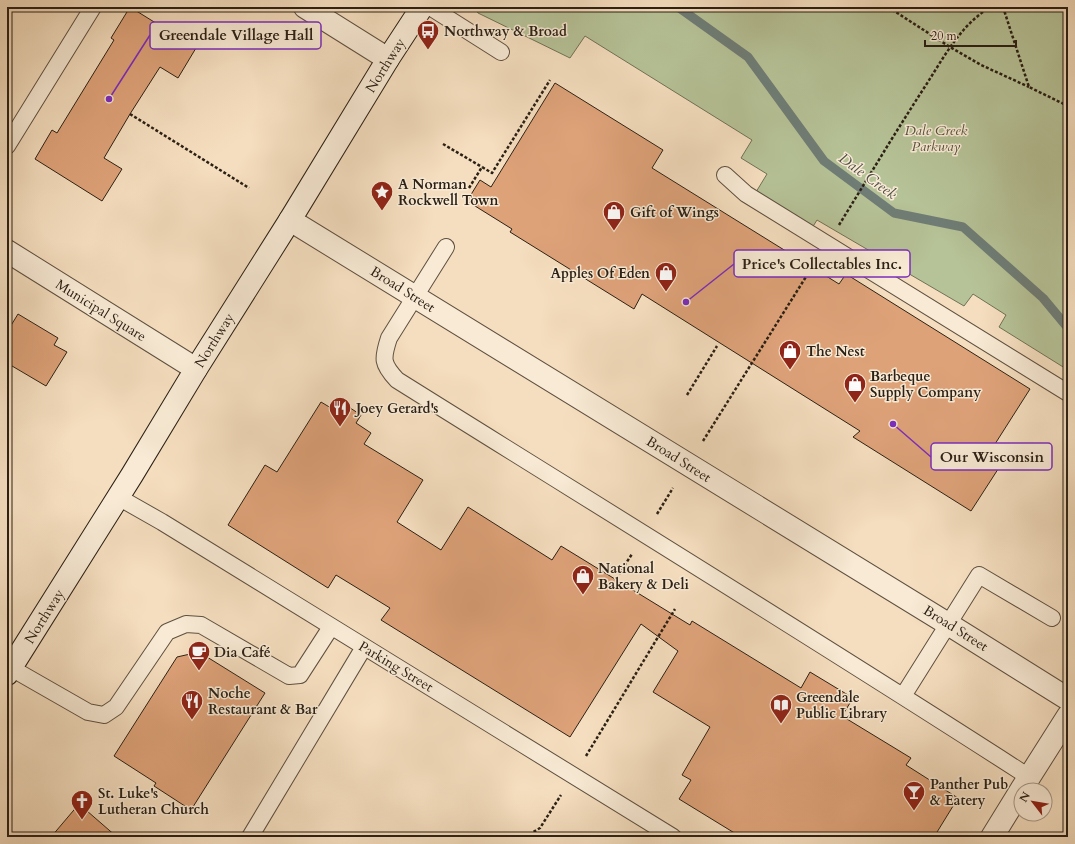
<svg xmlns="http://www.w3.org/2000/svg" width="1075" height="844" font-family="Cardo,serif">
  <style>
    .green { fill: #b6c297; stroke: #707156 }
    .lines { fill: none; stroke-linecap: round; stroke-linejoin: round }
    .stream { stroke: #6f7d76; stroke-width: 9 }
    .building { fill: #dea279; stroke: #2b2015 }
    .lane-casing { stroke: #5e5040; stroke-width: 18 }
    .street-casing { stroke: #5e5040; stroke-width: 24 }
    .secondary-casing { stroke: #2b2015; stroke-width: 24 }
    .path { stroke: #2b2015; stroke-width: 2.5; stroke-dasharray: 3 2; stroke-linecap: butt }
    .lane { stroke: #f8ead5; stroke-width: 16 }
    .street { stroke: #f8ead5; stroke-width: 22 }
    .secondary { stroke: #f8ead5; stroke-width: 22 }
    .labels { text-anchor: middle; stroke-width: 3; stroke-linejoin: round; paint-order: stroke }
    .poi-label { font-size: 14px; font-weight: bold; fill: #2b2015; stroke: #f8ead5; text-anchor: start }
    .street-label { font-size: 14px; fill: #2b2015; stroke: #f8ead5 }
    .park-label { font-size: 14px; font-style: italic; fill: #55513c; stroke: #f8ead5 }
    .water-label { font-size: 15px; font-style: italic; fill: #4d4e45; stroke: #f8ead5 }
    .leader { fill: none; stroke: #7b2cbf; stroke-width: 1.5 }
    .callout-dot { fill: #7b2cbf; stroke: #f8ead5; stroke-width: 1.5 }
    .callout { fill: #f8ead5; stroke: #7b2cbf; stroke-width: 1.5 }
    .callout-label { font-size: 15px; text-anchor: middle; font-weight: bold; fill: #2b2015 }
  </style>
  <rect width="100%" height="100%" fill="#f5debf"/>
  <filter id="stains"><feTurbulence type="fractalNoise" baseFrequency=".005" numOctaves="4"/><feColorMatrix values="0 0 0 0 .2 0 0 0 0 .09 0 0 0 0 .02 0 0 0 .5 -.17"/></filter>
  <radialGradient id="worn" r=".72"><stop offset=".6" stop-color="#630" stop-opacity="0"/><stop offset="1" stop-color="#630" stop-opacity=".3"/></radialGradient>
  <path class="green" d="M 474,7 L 1068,7 L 1068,370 L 999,327 L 1006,315 L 973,294 L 964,306 L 817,220 L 812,228 L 756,192 L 767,174 L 741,158 L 752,140 L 585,36 L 570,58 L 478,13 Z"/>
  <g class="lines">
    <path class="stream" d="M 678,7 L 748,57 L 824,161 L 894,213 L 963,227 L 1043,298 L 1068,328"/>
  </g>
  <path class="building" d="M 130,7 L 196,48 L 178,78 L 160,67 L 130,114 L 104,158 L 122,169 L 102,201 L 35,159 L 52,130 L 57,133 L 114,40 L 111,38 Z
    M 555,83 L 663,150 L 652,168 L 839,284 L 846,274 L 1030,389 L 988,455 L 1002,463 L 971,511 L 853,437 L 860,431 L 642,294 L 634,309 L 510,232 L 512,229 L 467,201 L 480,180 L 491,187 Z
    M 18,314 L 58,338 L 54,345 L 67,352 L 46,386 L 7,363 L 7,332 Z
    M 321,402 L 336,411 L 341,402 L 361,415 L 356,423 L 371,433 L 364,444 L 423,480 L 397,522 L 441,550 L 468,507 L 552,560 L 561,546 L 690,625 L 692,621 L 801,688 L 810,672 L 853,698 L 842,716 L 911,758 L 906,765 L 958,798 L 934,837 L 741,837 L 679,799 L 691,780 L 682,775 L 710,727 L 653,692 L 678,651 L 641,624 L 570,737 L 381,620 L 390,608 L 336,575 L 328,588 L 228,525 L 265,465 L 277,472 Z
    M 199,652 L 265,693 L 191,810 L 154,786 L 156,783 L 114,756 L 177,657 Z
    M 79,804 L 117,837 L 51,837 Z"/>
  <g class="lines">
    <g class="lane-casing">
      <path id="lane" d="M 430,7 L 501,52
        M 7,146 L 93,7
        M 725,175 L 746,194 L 1068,393
        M 446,247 L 389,338 C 382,359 382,364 397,380 C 608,512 820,642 1029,777
        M 118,497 L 162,522 L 673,837
        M 11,668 L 88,712 L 104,715 L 116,707 L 167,632 L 186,624 L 201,625 L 289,676 L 300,675 L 331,627
        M 903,696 L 979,575 L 1052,618
        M 250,837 L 364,647"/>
    </g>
    <g class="street-casing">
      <path id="street" d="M 305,7 L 388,59
        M 290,220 L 948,624 L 1068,699
        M 7,251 L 196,369
        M 1021,790 L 1068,716
        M 992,837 L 1021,790"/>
    </g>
    <g class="secondary-casing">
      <path id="secondary" d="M 7,674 L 132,475 L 196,369 L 290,220 L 388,59 L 422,7"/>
    </g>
    <path class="path" d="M 888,7 L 950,47 L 981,65 L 1029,87
      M 1003,7 L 1029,87 L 1068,106
      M 130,114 L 249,188
      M 443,144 L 482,167
      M 469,188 L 482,167 L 492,173 L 550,80
      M 839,225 C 868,178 896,131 926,85 C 944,57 961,24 991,7
      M 687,395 L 717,346
      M 703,441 L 814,264
      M 657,514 L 673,488
      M 619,574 L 632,554
      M 586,756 L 675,609
      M 525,837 L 540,828 L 561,795"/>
    <use href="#lane" class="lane"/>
    <use href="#street" class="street"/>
    <use href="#secondary" class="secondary"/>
  </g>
  <defs>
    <g id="bus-pin" transform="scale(1.15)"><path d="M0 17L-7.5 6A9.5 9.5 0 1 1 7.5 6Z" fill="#8f2418" stroke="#f8ead5"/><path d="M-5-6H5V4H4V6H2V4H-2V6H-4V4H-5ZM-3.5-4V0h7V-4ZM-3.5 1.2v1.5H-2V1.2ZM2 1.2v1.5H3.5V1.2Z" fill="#fff"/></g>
    <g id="sight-pin" transform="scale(1.15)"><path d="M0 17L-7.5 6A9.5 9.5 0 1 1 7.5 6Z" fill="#8f2418" stroke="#f8ead5"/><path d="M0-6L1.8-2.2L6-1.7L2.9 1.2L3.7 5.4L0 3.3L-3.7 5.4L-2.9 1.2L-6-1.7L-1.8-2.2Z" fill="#fff"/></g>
    <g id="shop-pin" transform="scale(1.15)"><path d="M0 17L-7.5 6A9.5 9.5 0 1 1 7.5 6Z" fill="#8f2418" stroke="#f8ead5"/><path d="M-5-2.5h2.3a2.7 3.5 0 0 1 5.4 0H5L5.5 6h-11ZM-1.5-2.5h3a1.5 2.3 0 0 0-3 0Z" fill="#fff"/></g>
    <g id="restaurant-pin" transform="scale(1.15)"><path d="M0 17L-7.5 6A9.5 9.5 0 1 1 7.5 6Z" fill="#8f2418" stroke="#f8ead5"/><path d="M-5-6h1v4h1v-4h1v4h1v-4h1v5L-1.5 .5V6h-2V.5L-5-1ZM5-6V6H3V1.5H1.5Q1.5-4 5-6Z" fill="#fff"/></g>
    <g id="cafe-pin" transform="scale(1.15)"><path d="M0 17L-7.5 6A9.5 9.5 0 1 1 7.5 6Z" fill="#8f2418" stroke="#f8ead5"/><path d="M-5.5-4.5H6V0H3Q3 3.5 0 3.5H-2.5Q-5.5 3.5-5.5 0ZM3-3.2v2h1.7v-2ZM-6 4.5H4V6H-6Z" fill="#fff"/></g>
    <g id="library-pin" transform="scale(1.15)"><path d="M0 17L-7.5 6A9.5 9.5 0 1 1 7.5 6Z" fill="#8f2418" stroke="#f8ead5"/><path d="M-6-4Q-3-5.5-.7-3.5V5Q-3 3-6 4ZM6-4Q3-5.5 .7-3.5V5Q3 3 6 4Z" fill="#fff"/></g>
    <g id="bar-pin" transform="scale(1.15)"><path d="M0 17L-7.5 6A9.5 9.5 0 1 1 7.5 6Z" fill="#8f2418" stroke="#f8ead5"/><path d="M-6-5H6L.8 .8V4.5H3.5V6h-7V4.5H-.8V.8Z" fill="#fff"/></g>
    <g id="church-pin" transform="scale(1.15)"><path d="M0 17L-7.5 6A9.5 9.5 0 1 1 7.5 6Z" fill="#8f2418" stroke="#f8ead5"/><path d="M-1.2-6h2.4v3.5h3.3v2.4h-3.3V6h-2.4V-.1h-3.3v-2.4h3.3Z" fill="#fff"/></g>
  </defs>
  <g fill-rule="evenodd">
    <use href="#bus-pin" x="428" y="31"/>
    <use href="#sight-pin" x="382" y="192"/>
    <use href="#shop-pin" x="614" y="212"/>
    <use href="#shop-pin" x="666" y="273"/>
    <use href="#shop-pin" x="790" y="351"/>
    <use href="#shop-pin" x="855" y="384"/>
    <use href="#restaurant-pin" x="340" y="408"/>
    <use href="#shop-pin" x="583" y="576"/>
    <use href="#cafe-pin" x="199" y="652"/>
    <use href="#restaurant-pin" x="192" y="701"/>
    <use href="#library-pin" x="781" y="705"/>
    <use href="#bar-pin" x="914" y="792"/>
    <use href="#church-pin" x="82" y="801"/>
  </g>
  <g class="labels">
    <g class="poi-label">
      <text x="444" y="36">Northway &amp; Broad</text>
      <text x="398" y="189">A Norman<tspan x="398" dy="16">Rockwell Town</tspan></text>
      <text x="630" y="217">Gift of Wings</text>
      <text x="650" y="278" text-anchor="end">Apples Of Eden</text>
      <text x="806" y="356">The Nest</text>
      <text x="870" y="381">Barbeque<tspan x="870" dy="16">Supply Company</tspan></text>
      <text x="356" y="413">Joey Gerard's</text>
      <text x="598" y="573">National<tspan x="598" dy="16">Bakery &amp; Deli</tspan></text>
      <text x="214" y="657">Dia Café</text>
      <text x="208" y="698">Noche<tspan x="208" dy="16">Restaurant &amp; Bar</tspan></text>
      <text x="796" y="702">Greendale<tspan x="796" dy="16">Public Library</tspan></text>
      <text x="930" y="789">Panther Pub<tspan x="930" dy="16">&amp; Eatery</tspan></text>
      <text x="98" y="798">St. Luke's<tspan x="98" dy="16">Lutheran Church</tspan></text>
    </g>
    <g class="street-label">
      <text transform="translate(385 65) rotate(-58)" y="5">Northway</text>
      <text transform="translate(403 289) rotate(32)" y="5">Broad Street</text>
      <text transform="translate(101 310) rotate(32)" y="5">Municipal Square</text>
      <text transform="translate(214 340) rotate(-58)" y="5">Northway</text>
      <text transform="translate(679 459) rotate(32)" y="5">Broad Street</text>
      <text transform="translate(44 616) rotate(-58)" y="5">Northway</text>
      <text transform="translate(956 628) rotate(32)" y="5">Broad Street</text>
      <text transform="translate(396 666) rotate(31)" y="5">Parking Street</text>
    </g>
    <g class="park-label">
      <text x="936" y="135">Dale Creek<tspan x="936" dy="16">Parkway</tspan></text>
    </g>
    <g class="water-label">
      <text transform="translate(868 176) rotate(36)" y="5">Dale Creek</text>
    </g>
  </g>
  <path class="leader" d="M109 99L150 35M686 302L734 264M893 424L931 457"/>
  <g class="callout-dot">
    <circle cx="109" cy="99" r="4"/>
    <circle cx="686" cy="302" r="4"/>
    <circle cx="893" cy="424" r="4"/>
  </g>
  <g class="callout">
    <rect x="150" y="22" width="171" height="27" rx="4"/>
    <rect x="734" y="250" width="176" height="27" rx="4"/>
    <rect x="931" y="443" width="121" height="27" rx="4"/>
  </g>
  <g class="callout-label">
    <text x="236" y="40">Greendale Village Hall</text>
    <text x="822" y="269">Price's Collectables Inc.</text>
    <text x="992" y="462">Our Wisconsin</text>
  </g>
  <rect width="1075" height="844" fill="none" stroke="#f5debf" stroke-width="24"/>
  <rect x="8" y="8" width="1059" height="828" fill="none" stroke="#2b2015" stroke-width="2"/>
  <rect x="12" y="12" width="1051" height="820" fill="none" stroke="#2b2015"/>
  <g transform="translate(1033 802) rotate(301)"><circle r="19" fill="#f8ead5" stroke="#a69988"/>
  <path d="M0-3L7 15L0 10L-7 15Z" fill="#8f2418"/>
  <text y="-6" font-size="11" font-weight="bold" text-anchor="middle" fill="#2b2015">N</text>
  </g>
  <path d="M925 40v6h91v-6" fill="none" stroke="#2b2015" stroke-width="2"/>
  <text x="931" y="40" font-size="12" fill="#2b2015" stroke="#f8ead5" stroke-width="3" paint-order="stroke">20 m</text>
  <rect width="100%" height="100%" filter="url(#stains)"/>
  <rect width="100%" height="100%" fill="url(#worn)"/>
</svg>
